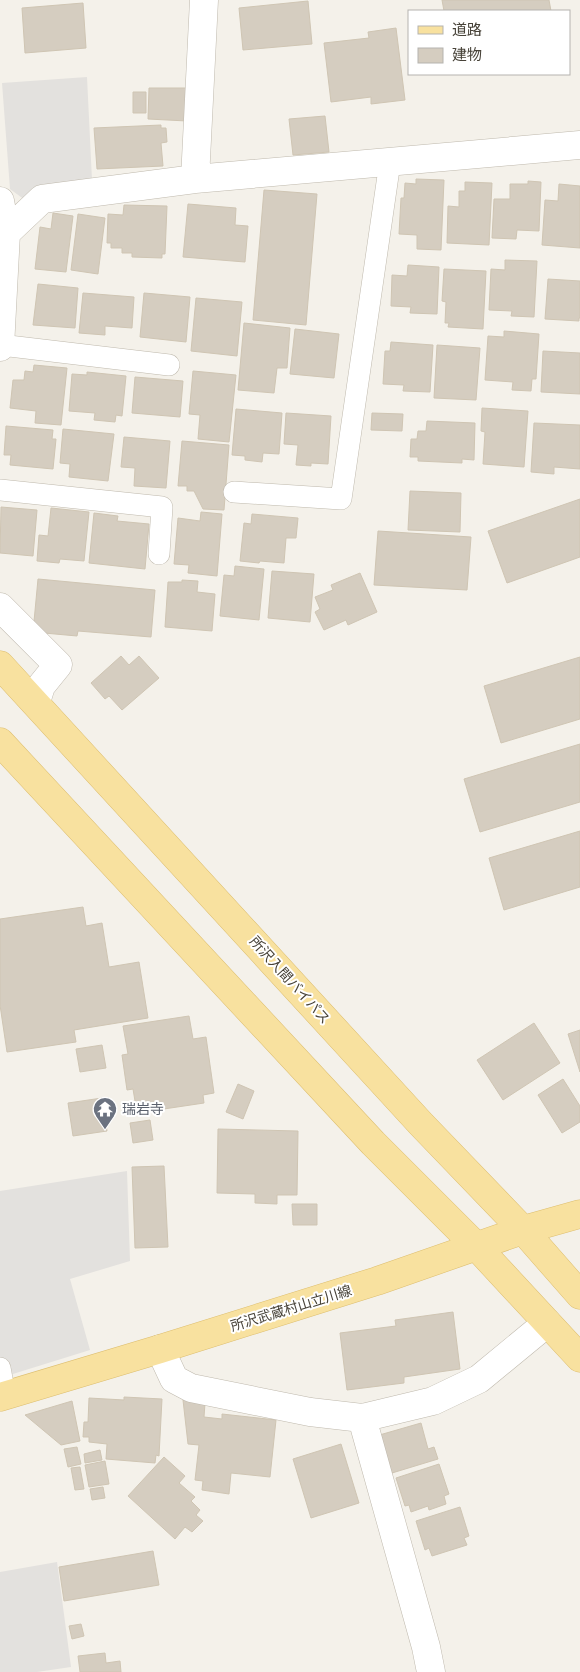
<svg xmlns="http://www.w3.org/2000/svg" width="580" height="1672" font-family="Helvetica,'Noto Sans JP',sans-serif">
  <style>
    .parking { fill: #e3e1de }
    .building { fill: #d5cdc0; stroke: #cfc5b3 }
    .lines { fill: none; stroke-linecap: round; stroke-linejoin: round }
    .lane-casing { stroke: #bfb9ad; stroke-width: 22 }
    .street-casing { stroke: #bfb9ad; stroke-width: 29 }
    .primary-casing { stroke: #ddbe6f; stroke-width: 29 }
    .lane { stroke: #fff; stroke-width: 21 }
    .street { stroke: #fff; stroke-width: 28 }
    .primary { stroke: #f8e19f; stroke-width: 28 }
    .labels { text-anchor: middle; stroke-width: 4; stroke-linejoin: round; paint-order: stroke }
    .street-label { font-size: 14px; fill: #474238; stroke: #fff }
    .worship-label { font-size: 14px; fill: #5b616d; stroke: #fff; text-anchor: start }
  </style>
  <rect width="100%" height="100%" fill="#f4f1ea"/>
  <path class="parking" d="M 87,77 L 92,180 L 34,188 L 25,200 L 10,189 L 2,83 Z
    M 127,1171 L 130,1261 L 70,1279 L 90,1350 L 0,1378 L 0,1191 Z
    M 57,1562 L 71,1667 L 37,1672 L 0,1672 L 0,1572 Z"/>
  <path class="building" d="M 442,0 L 549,0 L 551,11 L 444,11 Z
    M 308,1 L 312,44 L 243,50 L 239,8 Z
    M 83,3 L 86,48 L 25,53 L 22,8 Z
    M 396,28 L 405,100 L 371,104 L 371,97 L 331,102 L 324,43 L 369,38 L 368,32 Z
    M 149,88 L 188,88 L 187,121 L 148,119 Z
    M 133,92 L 146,92 L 146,113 L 133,113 Z
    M 325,116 L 329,152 L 293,155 L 289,119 Z
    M 161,125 L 161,128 L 166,128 L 167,142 L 161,143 L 163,166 L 97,169 L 94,128 Z
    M 416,179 L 444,180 L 441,250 L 417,249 L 417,235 L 399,234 L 401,198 L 404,198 L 405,183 L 416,184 Z
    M 528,181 L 541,182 L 539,231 L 517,230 L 516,239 L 492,238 L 494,199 L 510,199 L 510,184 L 528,184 Z
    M 465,182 L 492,183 L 489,245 L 447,243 L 448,206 L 459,207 L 459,191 L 465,191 Z
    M 559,184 L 580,186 L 580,248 L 542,245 L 545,200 L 558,201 Z
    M 264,190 L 317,194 L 306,325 L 253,320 Z
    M 188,204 L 236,208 L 235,225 L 248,226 L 245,262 L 183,257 Z
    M 124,205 L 167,206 L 165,254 L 162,254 L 162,258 L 132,257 L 132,253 L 122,253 L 122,248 L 111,248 L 111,243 L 107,243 L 108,214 L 123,215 Z
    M 53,213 L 73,216 L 66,272 L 35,269 L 40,227 L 51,229 Z
    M 78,214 L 105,218 L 98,274 L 71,270 Z
    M 505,260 L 537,261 L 534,317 L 511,316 L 512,311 L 489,310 L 491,269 L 505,270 Z
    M 408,265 L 439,267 L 437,314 L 410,313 L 411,307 L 391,306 L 392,275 L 407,276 Z
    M 444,269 L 486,271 L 483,329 L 448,327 L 449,323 L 445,323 L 446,302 L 442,301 Z
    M 548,279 L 580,281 L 580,318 L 579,318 L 579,321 L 545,319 Z
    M 38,284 L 78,288 L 75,328 L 33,325 Z
    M 83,293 L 134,297 L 132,328 L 105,326 L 105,335 L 79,333 Z
    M 144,293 L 190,297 L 186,342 L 140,337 Z
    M 196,298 L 242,302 L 237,356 L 191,351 Z
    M 244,323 L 290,328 L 287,368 L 277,368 L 274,393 L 238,390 Z
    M 295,329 L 339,334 L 334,378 L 290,374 Z
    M 504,331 L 539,334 L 536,379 L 532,379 L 531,391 L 512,390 L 513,382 L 485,380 L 488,336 L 504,337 Z
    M 391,342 L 433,345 L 430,392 L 403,391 L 404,385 L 383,384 L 385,351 L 390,351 Z
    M 437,345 L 480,348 L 476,400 L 434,398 Z
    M 543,351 L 580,353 L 580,394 L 541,392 Z
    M 34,365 L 67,368 L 61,425 L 35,423 L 36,411 L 10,408 L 13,380 L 24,380 L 25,371 L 33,372 Z
    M 193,371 L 236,375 L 229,442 L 198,439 L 200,415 L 189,414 Z
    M 87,372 L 126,376 L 122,416 L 116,415 L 115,422 L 94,420 L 95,413 L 69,411 L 72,374 L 87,375 Z
    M 135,377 L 183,381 L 180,417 L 132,413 Z
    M 482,408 L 528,411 L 524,467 L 483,464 L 485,432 L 481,431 Z
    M 236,409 L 282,413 L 279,454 L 263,453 L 262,462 L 245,460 L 245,456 L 232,455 Z
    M 286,413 L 331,416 L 328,464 L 311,463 L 311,466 L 296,465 L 298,445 L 284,444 Z
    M 372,413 L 403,414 L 402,431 L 371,430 Z
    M 427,421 L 475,423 L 474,460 L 462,459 L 462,463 L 418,461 L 418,457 L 410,457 L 411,439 L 417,439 L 418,431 L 426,431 Z
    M 534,423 L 580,425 L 580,469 L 554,467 L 554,474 L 531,472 Z
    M 6,426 L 53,430 L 52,439 L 56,439 L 53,469 L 10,465 L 11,455 L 4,455 Z
    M 63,429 L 114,434 L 108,481 L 69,477 L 70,464 L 60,463 Z
    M 124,437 L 170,441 L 166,488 L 134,486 L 135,468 L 121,467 Z
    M 182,441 L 229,445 L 224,510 L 203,509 L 194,491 L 187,491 L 187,486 L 178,486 Z
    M 410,491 L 461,493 L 460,532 L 408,530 Z
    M 580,499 L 580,557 L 507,583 L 488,531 Z
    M 1,507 L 37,510 L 33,556 L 0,553 Z
    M 51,508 L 89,512 L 84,561 L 60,559 L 59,563 L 37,561 L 39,535 L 48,536 Z
    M 201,512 L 222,514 L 217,576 L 188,573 L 189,565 L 174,564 L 178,518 L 200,521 Z
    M 94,513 L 118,516 L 117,521 L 149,524 L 145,569 L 89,563 Z
    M 252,514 L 298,518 L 296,538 L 286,538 L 284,563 L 260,561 L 259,563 L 240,561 L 244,523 L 251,524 Z
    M 378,531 L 471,537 L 467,590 L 374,585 Z
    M 235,566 L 264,569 L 259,620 L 220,616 L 224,575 L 234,576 Z
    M 272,571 L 314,574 L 310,622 L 268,618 Z
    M 360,573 L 377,612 L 348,625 L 346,620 L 324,630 L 315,612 L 320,609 L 315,597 L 333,590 L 331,585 Z
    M 38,579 L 155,590 L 151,637 L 78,631 L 77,636 L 33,632 Z
    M 182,580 L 198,581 L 197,592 L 215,594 L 212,631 L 165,627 L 168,582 L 182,582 Z
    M 121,656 L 129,665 L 139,656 L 159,678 L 122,710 L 109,696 L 105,699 L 91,683 Z
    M 580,657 L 580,719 L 501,743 L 484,686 Z
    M 580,744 L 580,802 L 480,832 L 464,779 Z
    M 580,831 L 580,887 L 504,910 L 489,858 Z
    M 83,907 L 86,926 L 102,923 L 109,967 L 139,962 L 148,1018 L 74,1030 L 76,1042 L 7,1052 L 0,1005 L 0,919 Z
    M 189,1016 L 193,1039 L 206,1037 L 214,1093 L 203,1095 L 204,1103 L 137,1113 L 133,1089 L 127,1090 L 122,1055 L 128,1054 L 123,1026 Z
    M 534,1023 L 560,1063 L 503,1100 L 477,1060 Z
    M 580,1030 L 580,1072 L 568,1034 Z
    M 102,1045 L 106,1068 L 80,1072 L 76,1049 Z
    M 563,1079 L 580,1106 L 580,1122 L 562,1133 L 538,1095 Z
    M 238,1084 L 254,1091 L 243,1119 L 226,1112 Z
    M 102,1098 L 107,1131 L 73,1136 L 68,1103 Z
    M 150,1120 L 153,1140 L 133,1143 L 130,1123 Z
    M 218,1129 L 298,1131 L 297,1195 L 277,1195 L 277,1204 L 255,1203 L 255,1194 L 217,1193 Z
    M 164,1166 L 168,1247 L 135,1248 L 132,1167 Z
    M 292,1204 L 317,1204 L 317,1225 L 293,1225 Z
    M 453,1312 L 460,1369 L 404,1377 L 404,1383 L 347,1390 L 340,1333 L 396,1326 L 395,1320 Z
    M 124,1397 L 162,1399 L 159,1456 L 156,1455 L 155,1463 L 106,1459 L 107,1444 L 89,1442 L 89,1437 L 83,1437 L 84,1422 L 88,1422 L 89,1398 L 124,1400 Z
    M 183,1400 L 205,1403 L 204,1417 L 222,1419 L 222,1414 L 276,1420 L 270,1477 L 231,1473 L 229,1494 L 202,1490 L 203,1481 L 195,1480 L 199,1445 L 188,1444 Z
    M 72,1401 L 80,1441 L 61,1445 L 25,1415 Z
    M 421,1423 L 428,1449 L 434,1447 L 438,1459 L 392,1473 L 389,1464 L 385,1465 L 376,1436 Z
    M 341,1444 L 359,1503 L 311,1518 L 293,1459 Z
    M 77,1447 L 81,1464 L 68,1467 L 64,1449 Z
    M 100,1450 L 102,1460 L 85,1463 L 84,1454 Z
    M 164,1457 L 185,1476 L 179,1483 L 195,1497 L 191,1501 L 200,1510 L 196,1515 L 203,1521 L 192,1532 L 185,1527 L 175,1539 L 128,1496 Z
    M 105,1461 L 109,1484 L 89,1487 L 85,1465 Z
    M 439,1464 L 449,1494 L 444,1496 L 446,1504 L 429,1510 L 428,1506 L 411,1512 L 409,1505 L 405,1506 L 396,1478 Z
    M 80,1467 L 84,1489 L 75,1490 L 71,1468 Z
    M 103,1487 L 105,1498 L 92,1500 L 90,1489 Z
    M 460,1507 L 469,1536 L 464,1538 L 467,1545 L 432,1556 L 429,1548 L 425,1550 L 416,1521 Z
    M 153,1551 L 159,1585 L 64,1601 L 59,1567 Z
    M 81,1624 L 84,1636 L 72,1639 L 69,1626 Z
    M 105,1653 L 106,1663 L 120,1661 L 121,1672 L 80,1672 L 78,1656 Z"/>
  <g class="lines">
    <g class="lane-casing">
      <path id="lane" d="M 0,345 L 169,365
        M 0,490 L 162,507 L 159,554
        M 234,492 L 341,499 L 390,162
        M 0,1368 L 5,1395"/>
    </g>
    <g class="street-casing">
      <path id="street" d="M 195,179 L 580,145
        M 0,201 L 6,233
        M 0,347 L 6,233 L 42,199 L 195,179 L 204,0
        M 0,607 L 58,665 L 41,686 L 36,702
        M 160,1349 L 174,1379 L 191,1388 L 310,1412 L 362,1418 L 433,1401 L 479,1379 L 547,1323
        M 362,1418 L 426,1647 L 431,1672"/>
    </g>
    <g class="primary-casing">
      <path id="primary" d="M 0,665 L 421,1124 L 523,1230 L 580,1295
        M 0,742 L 373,1143 L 477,1247 L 580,1358
        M 0,1397 L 160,1349 L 377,1281 L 523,1230 L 580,1214"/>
    </g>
    <use href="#lane" class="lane"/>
    <use href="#street" class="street"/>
    <use href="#primary" class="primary"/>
  </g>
  <defs>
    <g id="temple-pin" transform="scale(1.25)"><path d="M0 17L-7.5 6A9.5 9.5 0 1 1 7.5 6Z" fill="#6b7280" stroke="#fff"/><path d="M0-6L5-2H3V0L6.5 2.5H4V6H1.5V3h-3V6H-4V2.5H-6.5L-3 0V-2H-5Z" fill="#fff"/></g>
  </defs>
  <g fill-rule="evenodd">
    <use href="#temple-pin" x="105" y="1109"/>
  </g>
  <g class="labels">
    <g class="street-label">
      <text transform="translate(290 980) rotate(48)" y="5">所沢入間バイパス</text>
      <text transform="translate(291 1308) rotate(-17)" y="5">所沢武蔵村山立川線</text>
    </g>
    <g class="worship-label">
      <text x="122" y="1114">瑞岩寺</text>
    </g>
  </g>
  <rect x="408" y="10" width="162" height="65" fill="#ffffff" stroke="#b5b3af"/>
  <rect x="418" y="26" width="25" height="8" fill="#f8e19f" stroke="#b5b3af"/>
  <text x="452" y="35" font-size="15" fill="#474238">道路</text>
  <rect x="418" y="48" width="25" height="15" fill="#d5cdc0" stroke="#b5b3af"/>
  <text x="452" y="60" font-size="15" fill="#474238">建物</text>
</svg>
